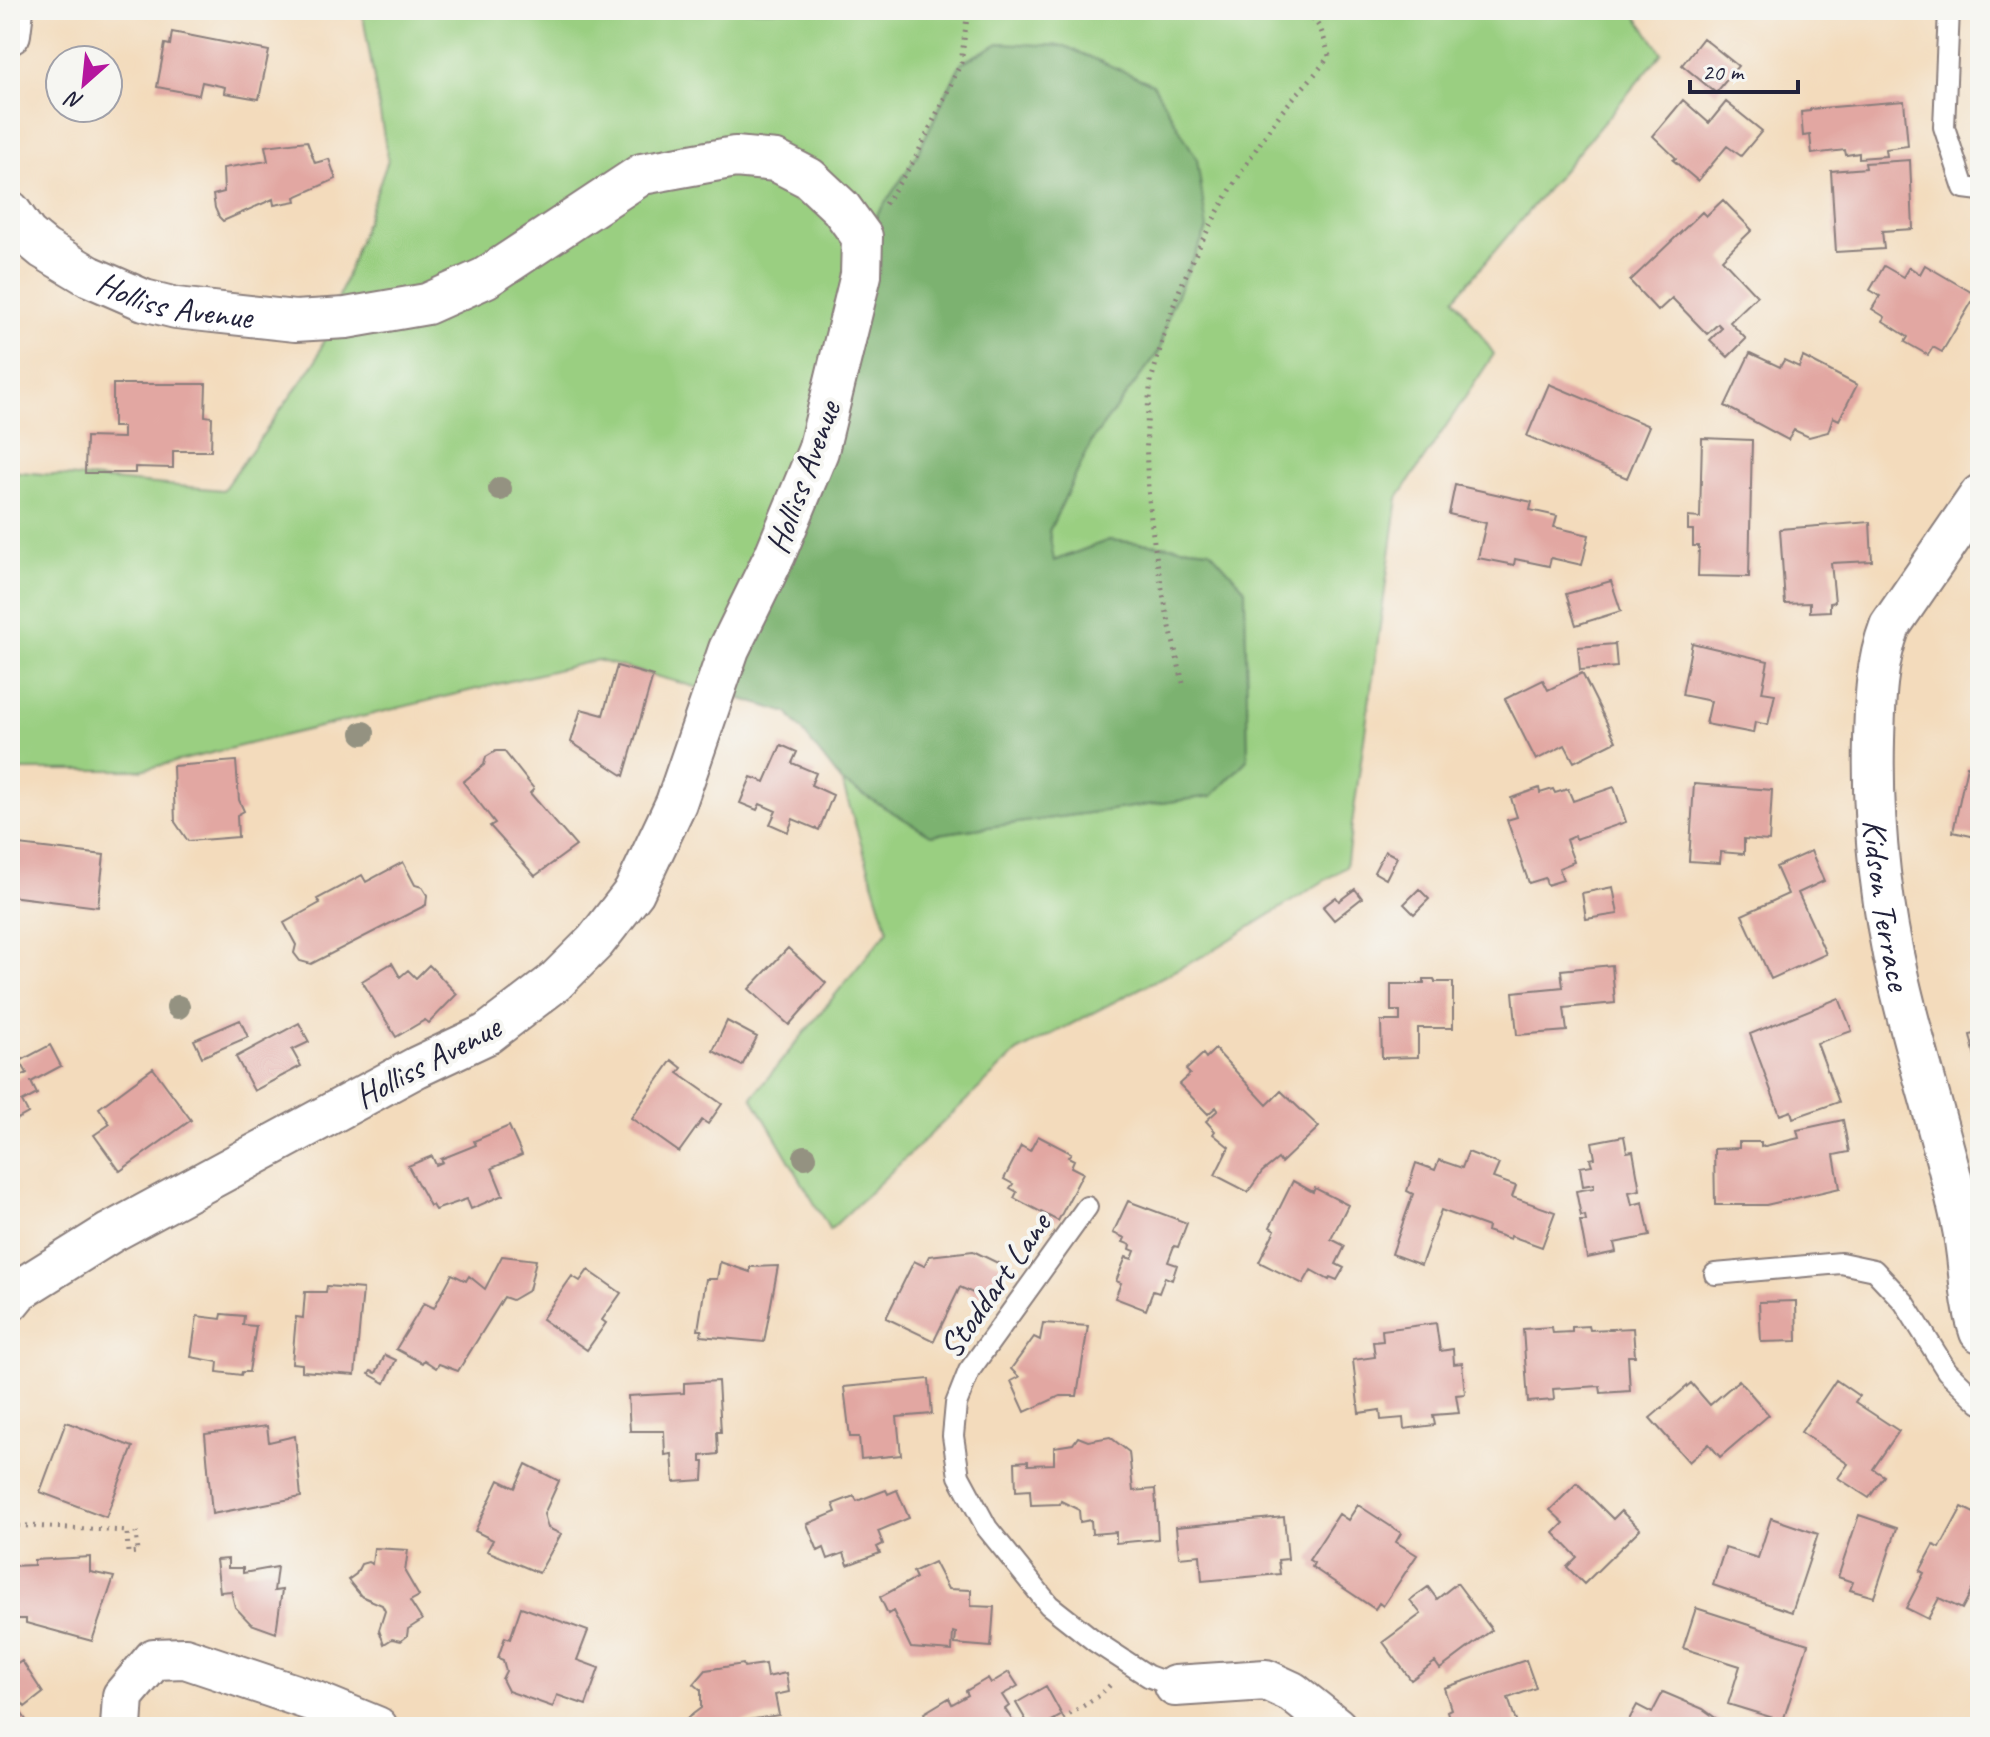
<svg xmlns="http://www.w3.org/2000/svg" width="1990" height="1737" font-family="Caveat,sans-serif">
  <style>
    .green { fill: #9acf81; stroke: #5e785e; stroke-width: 2 }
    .forest { fill: #7bb26f; stroke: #4e6a55; stroke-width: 2 }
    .building { fill: #e2a7a2 }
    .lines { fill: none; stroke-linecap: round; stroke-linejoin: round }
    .lane-casing { stroke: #8a7e7c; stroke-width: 24 }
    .street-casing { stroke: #8a7e7c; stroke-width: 44 }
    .path { stroke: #8a7e7c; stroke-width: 5; stroke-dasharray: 2 6; stroke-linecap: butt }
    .lane { stroke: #fff; stroke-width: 20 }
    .street { stroke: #fff; stroke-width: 40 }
    .tree { fill: #949281 }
    .labels { text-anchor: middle; stroke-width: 8; stroke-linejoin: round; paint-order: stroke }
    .street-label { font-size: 34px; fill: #22223b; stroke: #f6f6f2 }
  </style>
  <rect width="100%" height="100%" fill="#f6f6f2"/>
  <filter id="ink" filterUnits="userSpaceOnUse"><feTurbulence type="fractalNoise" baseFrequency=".0125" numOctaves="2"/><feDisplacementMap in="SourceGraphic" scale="16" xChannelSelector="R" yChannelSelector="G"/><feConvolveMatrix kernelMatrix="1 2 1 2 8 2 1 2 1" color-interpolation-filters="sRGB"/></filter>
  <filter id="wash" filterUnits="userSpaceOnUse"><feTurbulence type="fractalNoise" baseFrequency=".006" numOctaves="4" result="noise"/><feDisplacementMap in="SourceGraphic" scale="32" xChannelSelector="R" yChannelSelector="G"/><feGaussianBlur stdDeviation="1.8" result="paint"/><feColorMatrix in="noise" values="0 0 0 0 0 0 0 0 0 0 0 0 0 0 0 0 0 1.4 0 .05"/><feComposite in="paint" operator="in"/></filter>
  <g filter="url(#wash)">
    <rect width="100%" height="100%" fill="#f3dbbc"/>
    <path class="green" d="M 362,10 L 1632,10 L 1662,53 L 1455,298 L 1494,354 L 1398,498 L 1346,867 L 1207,954 L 1017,1052 L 830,1230 L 752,1097 L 888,930 L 842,782 L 931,835 L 1211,796 L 1245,589 L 1209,550 L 1109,540 L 1053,561 L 1049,531 L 1093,439 L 1160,350 L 1170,310 L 1207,229 L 961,63 L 915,159 L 862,237 L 861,275 L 714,692 L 597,660 L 141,770 L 10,770 L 10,471 L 223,490 L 316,361 L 388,160 Z"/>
    <path class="forest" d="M 999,43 L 1065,46 L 1153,84 L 1197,159 L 1207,229 L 1170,310 L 1160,350 L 1093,439 L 1049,531 L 1054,561 L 1109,540 L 1210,550 L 1245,589 L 1248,759 L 1212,796 L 931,835 L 842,782 L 788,713 L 715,691 L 775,555 L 862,237 L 915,159 L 961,63 Z"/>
    <g id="blocks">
      <path class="building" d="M 172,32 L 269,51 L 259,99 L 224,93 L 225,87 L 202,82 L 199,95 L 157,87 L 165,44 L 170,45 Z
        M 1703,38 L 1738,66 L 1716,93 L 1682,65 Z
        M 1683,100 L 1709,123 L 1726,102 L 1762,131 L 1741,156 L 1727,146 L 1698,181 L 1673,160 L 1676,158 L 1653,136 Z
        M 1904,101 L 1908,146 L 1885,149 L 1886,156 L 1859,158 L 1859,153 L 1846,155 L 1845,150 L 1812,154 L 1810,135 L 1803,136 L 1801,112 L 1810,111 L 1810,109 Z
        M 307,141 L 315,163 L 329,159 L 336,179 L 295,197 L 296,201 L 274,205 L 273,199 L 223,221 L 219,217 L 215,208 L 213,195 L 224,192 L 223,168 L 268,161 L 265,146 Z
        M 1910,160 L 1913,229 L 1882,231 L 1884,249 L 1836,252 L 1831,171 L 1866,168 L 1865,163 Z
        M 1723,200 L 1752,230 L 1722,259 L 1757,296 L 1730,322 L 1746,339 L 1728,357 L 1710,340 L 1722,328 L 1718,324 L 1707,334 L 1672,298 L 1658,311 L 1630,281 L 1702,212 L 1706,216 Z
        M 1925,265 L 1976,295 L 1942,352 L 1933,347 L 1928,355 L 1905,342 L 1908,337 L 1883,321 L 1885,317 L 1872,309 L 1880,296 L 1870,290 L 1884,266 L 1903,277 L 1909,267 L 1920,274 Z
        M 1750,353 L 1780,367 L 1784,360 L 1799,367 L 1803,357 L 1857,385 L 1839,420 L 1833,417 L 1828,432 L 1809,437 L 1794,430 L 1788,440 L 1725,406 Z
        M 113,384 L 206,384 L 205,416 L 212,417 L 211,451 L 173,451 L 173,468 L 135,467 L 135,473 L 85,473 L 86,437 L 123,438 L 123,427 L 113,427 Z
        M 1549,384 L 1649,426 L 1627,478 L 1527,436 Z
        M 1702,438 L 1752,440 L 1749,577 L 1698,576 L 1699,546 L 1693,546 L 1693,530 L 1688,530 L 1688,517 L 1700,518 Z
        M 1455,485 L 1532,502 L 1530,510 L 1557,516 L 1554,527 L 1589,535 L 1582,565 L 1551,558 L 1549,566 L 1515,559 L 1514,565 L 1478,558 L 1486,523 L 1449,514 Z
        M 1870,522 L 1872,561 L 1831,563 L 1835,602 L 1830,603 L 1830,611 L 1810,612 L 1810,603 L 1785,604 L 1780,529 Z
        M 1611,581 L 1621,611 L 1576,625 L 1566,594 Z
        M 1692,643 L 1768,661 L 1762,692 L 1775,694 L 1768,725 L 1755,722 L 1753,733 L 1706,724 L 1711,701 L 1682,695 Z
        M 1615,644 L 1617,667 L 1580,670 L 1578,647 Z
        M 617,666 L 653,676 L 624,776 L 571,742 L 581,709 L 603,715 Z
        M 1582,673 L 1616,741 L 1574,762 L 1565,745 L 1536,760 L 1505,699 L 1543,680 L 1548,690 Z
        M 781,745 L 797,752 L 792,763 L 816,773 L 811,785 L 833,795 L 819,830 L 793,819 L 788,832 L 770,824 L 776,811 L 760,804 L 757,810 L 740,803 L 751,777 L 765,782 Z
        M 496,751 L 504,751 L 534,789 L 530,793 L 576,846 L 535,876 L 490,826 L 495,823 L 463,782 L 484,765 L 486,757 Z
        M 236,761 L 239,800 L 244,811 L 237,815 L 238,837 L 188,841 L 175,822 L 173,766 Z
        M 1967,766 L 1980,768 L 1980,838 L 1953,832 Z
        M 1694,784 L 1772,790 L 1769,841 L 1744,839 L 1744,854 L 1721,852 L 1720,863 L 1689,861 Z
        M 1614,787 L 1626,822 L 1576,839 L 1575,836 L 1566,840 L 1574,862 L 1559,868 L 1563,880 L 1547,885 L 1545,878 L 1529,883 L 1507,820 L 1517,817 L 1511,798 L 1539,788 L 1540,793 L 1553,789 L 1555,793 L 1568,789 L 1573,801 Z
        M 10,844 L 104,855 L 98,907 L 10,896 Z
        M 1385,851 L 1397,857 L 1386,879 L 1374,872 Z
        M 1811,851 L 1824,881 L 1798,893 L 1826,954 L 1771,979 L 1742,915 L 1788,894 L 1776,867 Z
        M 403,862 L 415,885 L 422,887 L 427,895 L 426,905 L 311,964 L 300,961 L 294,953 L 296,945 L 284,923 L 320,903 L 317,899 L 362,875 L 366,882 Z
        M 1613,887 L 1618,914 L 1586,919 L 1582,893 Z
        M 1355,889 L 1362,898 L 1334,920 L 1323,907 L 1336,897 L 1339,901 Z
        M 1419,889 L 1429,899 L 1414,914 L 1404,904 Z
        M 1979,928 L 1980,928 L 1980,963 L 1971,960 Z
        M 788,948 L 826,983 L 789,1025 L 749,989 Z
        M 392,963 L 400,977 L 408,970 L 416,978 L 429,965 L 457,994 L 429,1023 L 425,1020 L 396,1037 L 362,981 Z
        M 1612,965 L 1615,1003 L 1564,1008 L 1567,1031 L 1517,1035 L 1513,992 L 1563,987 L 1561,970 Z
        M 1424,979 L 1434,979 L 1435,982 L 1453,982 L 1453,1028 L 1418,1028 L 1418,1057 L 1382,1058 L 1381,1021 L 1400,1021 L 1400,1011 L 1391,1011 L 1391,984 L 1424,984 Z
        M 1839,998 L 1852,1031 L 1817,1043 L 1839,1102 L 1793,1118 L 1791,1111 L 1780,1115 L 1750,1034 Z
        M 240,1020 L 248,1037 L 202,1057 L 194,1040 Z
        M 727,1021 L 757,1037 L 742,1066 L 713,1051 Z
        M 299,1023 L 309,1042 L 292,1050 L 301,1066 L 254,1091 L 236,1057 Z
        M 1980,1033 L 1980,1074 L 1979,1074 L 1970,1035 Z
        M 50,1045 L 61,1066 L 31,1082 L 37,1094 L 22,1102 L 28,1113 L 10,1123 L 10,1082 L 27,1073 L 20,1061 Z
        M 1215,1049 L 1267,1105 L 1281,1091 L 1319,1127 L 1281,1163 L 1278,1159 L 1262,1172 L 1248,1192 L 1215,1175 L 1229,1147 L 1213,1134 L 1215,1131 L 1206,1121 L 1218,1110 L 1216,1107 L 1208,1114 L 1179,1084 L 1190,1074 L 1186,1070 L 1203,1054 L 1206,1058 Z
        M 672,1060 L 682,1068 L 678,1073 L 722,1104 L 708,1124 L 702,1120 L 679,1152 L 631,1118 Z
        M 153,1068 L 191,1120 L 120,1171 L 94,1135 L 110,1124 L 99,1108 Z
        M 1843,1120 L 1849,1152 L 1834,1155 L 1840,1188 L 1766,1205 L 1715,1205 L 1714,1149 L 1739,1148 L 1739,1142 L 1761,1142 L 1761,1147 L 1799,1138 L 1797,1130 Z
        M 509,1126 L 522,1155 L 492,1168 L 503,1195 L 471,1209 L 467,1199 L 435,1210 L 432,1205 L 430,1206 L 408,1166 L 432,1156 L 436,1165 L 443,1162 L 441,1159 L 476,1145 L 474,1141 Z
        M 1038,1136 L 1071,1153 L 1068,1157 L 1074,1160 L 1071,1167 L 1083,1173 L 1058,1221 L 1014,1198 L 1017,1192 L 1010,1188 L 1013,1184 L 1004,1179 L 1021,1146 L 1030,1151 Z
        M 1624,1136 L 1627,1152 L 1633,1151 L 1640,1190 L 1629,1192 L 1632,1205 L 1643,1202 L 1650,1236 L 1614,1243 L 1616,1252 L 1587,1258 L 1580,1221 L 1586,1221 L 1585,1215 L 1581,1216 L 1576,1191 L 1594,1188 L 1594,1184 L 1583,1186 L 1580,1167 L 1592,1165 L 1590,1159 L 1595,1158 L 1592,1142 Z
        M 1468,1152 L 1499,1164 L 1493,1178 L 1516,1186 L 1512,1197 L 1555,1212 L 1542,1247 L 1511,1236 L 1510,1239 L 1487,1231 L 1488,1227 L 1441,1210 L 1421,1265 L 1392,1254 L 1413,1194 L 1407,1191 L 1416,1163 L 1435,1170 L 1439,1160 L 1462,1168 Z
        M 1293,1181 L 1313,1192 L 1315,1188 L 1348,1205 L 1331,1239 L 1345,1246 L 1336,1264 L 1344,1268 L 1337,1280 L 1330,1277 L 1329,1280 L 1311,1270 L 1303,1284 L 1259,1262 L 1275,1230 L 1270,1227 Z
        M 1128,1201 L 1187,1223 L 1178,1247 L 1174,1246 L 1168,1262 L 1177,1265 L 1172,1280 L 1165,1277 L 1159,1293 L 1153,1291 L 1146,1310 L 1115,1298 L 1121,1283 L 1116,1281 L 1126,1257 L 1132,1259 L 1135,1251 L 1130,1249 L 1131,1245 L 1123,1242 L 1125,1238 L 1113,1233 Z
        M 973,1251 L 1004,1266 L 988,1300 L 960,1287 L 934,1341 L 886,1318 L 914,1261 L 924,1266 L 929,1256 Z
        M 502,1256 L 536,1260 L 529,1290 L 512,1300 L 504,1297 L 458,1371 L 439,1364 L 436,1368 L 424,1360 L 422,1363 L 396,1349 L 424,1303 L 434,1308 L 452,1274 L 466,1281 L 469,1276 L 485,1289 Z
        M 720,1262 L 750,1272 L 750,1267 L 778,1266 L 764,1342 L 701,1336 L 702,1330 L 698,1330 L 706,1279 L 717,1279 Z
        M 588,1270 L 621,1293 L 602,1320 L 606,1323 L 587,1350 L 542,1319 L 572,1276 L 580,1281 Z
        M 327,1286 L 363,1289 L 355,1375 L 302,1371 L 302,1364 L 292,1363 L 296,1317 L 303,1318 L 305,1292 L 326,1292 Z
        M 1796,1301 L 1797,1341 L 1761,1342 L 1759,1302 Z
        M 222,1314 L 244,1316 L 243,1325 L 256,1326 L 249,1372 L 242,1372 L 241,1375 L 217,1372 L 218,1362 L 191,1357 L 197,1316 L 221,1319 Z
        M 1043,1323 L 1088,1326 L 1077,1396 L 1060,1396 L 1025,1412 L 1011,1381 L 1019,1377 L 1011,1369 L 1034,1337 L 1040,1340 Z
        M 1436,1323 L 1440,1351 L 1453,1349 L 1454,1364 L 1462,1363 L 1465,1394 L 1456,1395 L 1459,1413 L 1433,1415 L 1435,1425 L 1404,1429 L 1403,1418 L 1381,1420 L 1380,1410 L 1359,1413 L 1353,1360 L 1375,1357 L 1373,1342 L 1383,1341 L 1382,1330 Z
        M 1589,1326 L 1590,1330 L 1633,1328 L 1635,1356 L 1628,1356 L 1630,1391 L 1601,1393 L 1600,1386 L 1553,1389 L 1554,1400 L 1528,1402 L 1523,1329 L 1552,1327 L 1553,1333 L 1572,1332 L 1572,1327 Z
        M 385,1355 L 396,1360 L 385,1383 L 369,1374 L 371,1371 L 376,1373 Z
        M 929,1379 L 932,1414 L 897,1417 L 901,1455 L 861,1459 L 859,1437 L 850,1437 L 844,1387 Z
        M 1739,1380 L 1769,1415 L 1720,1457 L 1709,1444 L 1689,1462 L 1650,1418 L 1691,1383 L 1710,1405 Z
        M 1836,1380 L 1859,1396 L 1855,1402 L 1899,1431 L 1873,1469 L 1884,1476 L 1869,1498 L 1838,1478 L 1848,1464 L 1801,1432 Z
        M 718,1381 L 721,1432 L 717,1432 L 718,1454 L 701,1456 L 701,1462 L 704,1462 L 703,1480 L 674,1482 L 672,1454 L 665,1455 L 664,1431 L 630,1431 L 628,1396 L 684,1393 L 684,1383 Z
        M 66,1422 L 133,1447 L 106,1517 L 40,1492 Z
        M 267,1426 L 269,1442 L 295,1436 L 301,1497 L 212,1514 L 205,1434 Z
        M 1078,1437 L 1088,1441 L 1110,1437 L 1129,1452 L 1133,1491 L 1155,1489 L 1158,1539 L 1116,1543 L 1116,1532 L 1092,1534 L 1091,1520 L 1080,1522 L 1079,1510 L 1061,1501 L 1060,1504 L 1031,1505 L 1030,1490 L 1016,1491 L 1015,1462 L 1028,1461 L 1028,1465 L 1054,1464 L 1054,1447 L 1073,1444 Z
        M 526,1464 L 559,1481 L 544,1514 L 548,1528 L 561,1534 L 539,1573 L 487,1551 L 493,1540 L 475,1531 L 499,1480 L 515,1488 Z
        M 1577,1483 L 1613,1519 L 1621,1511 L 1640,1529 L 1584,1584 L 1567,1567 L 1577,1557 L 1554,1533 L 1564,1523 L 1550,1510 Z
        M 886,1490 L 888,1494 L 897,1490 L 909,1518 L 878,1531 L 883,1544 L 877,1547 L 880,1553 L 848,1565 L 844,1553 L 828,1559 L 824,1548 L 818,1551 L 807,1524 L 836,1512 L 833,1504 L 854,1496 L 857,1501 Z
        M 1358,1505 L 1401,1533 L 1396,1542 L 1417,1555 L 1383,1606 L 1379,1603 L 1375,1609 L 1312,1567 L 1314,1563 L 1309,1560 L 1339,1514 L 1348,1520 Z
        M 1962,1507 L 1980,1516 L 1980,1575 L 1962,1609 L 1939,1598 L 1928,1619 L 1906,1608 L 1924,1573 L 1920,1571 L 1934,1545 L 1940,1548 Z
        M 1859,1515 L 1897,1528 L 1874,1597 L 1850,1590 L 1853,1582 L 1838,1577 Z
        M 1284,1517 L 1288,1559 L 1278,1560 L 1280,1574 L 1202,1581 L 1200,1555 L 1179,1557 L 1176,1527 Z
        M 1771,1518 L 1818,1534 L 1792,1612 L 1713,1585 L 1725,1548 L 1758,1558 Z
        M 374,1548 L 408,1550 L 405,1572 L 419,1596 L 410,1601 L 422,1620 L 408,1629 L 407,1636 L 401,1641 L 392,1639 L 384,1644 L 379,1630 L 385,1611 L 382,1605 L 361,1596 L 348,1580 L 356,1574 L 361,1564 L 368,1562 L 372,1564 Z
        M 90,1557 L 90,1572 L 114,1577 L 92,1641 L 26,1623 L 26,1619 L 10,1619 L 10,1566 L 34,1565 L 34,1560 Z
        M 228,1559 L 228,1568 L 243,1568 L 243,1573 L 277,1567 L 274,1591 L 282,1590 L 276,1633 L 251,1624 L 235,1607 L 231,1591 L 220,1592 L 216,1560 Z
        M 934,1562 L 948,1589 L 971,1590 L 971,1606 L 994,1607 L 991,1647 L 955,1644 L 956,1633 L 953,1632 L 952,1651 L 911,1648 L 893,1611 L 888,1614 L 880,1597 L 916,1578 L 913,1572 Z
        M 1457,1583 L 1492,1630 L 1440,1669 L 1435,1662 L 1411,1680 L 1383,1642 L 1421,1614 L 1410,1600 L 1428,1587 L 1437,1599 Z
        M 521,1607 L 588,1631 L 577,1660 L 599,1668 L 586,1705 L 557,1695 L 553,1707 L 508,1691 L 502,1679 L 506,1671 L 503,1660 L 498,1658 L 505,1637 L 510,1639 Z
        M 1696,1608 L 1808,1644 L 1783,1721 L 1728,1704 L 1740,1666 L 1683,1648 Z
        M 1526,1660 L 1536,1688 L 1508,1698 L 1518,1727 L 1452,1727 L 1447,1711 L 1451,1709 L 1444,1688 Z
        M 22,1661 L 43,1693 L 25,1707 L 20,1700 L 15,1704 L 31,1727 L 10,1727 L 10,1669 Z
        M 743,1664 L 744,1667 L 765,1664 L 767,1677 L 786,1673 L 789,1692 L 775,1695 L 779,1715 L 743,1721 L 735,1727 L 690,1727 L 685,1720 L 701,1708 L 701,1690 L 694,1684 L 706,1670 Z
        M 1009,1672 L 1018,1686 L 1002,1695 L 1009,1706 L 1005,1709 L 1014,1723 L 1008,1727 L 966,1727 L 964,1725 L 916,1727 L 928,1720 L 924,1713 L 949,1698 L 952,1704 L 968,1695 L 966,1691 L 988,1678 L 991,1683 Z
        M 1046,1686 L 1062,1715 L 1041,1727 L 1030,1727 L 1016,1703 Z
        M 1663,1692 L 1703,1709 L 1728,1727 L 1625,1727 L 1637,1705 L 1652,1713 Z"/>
    </g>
  </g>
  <g filter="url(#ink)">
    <use href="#blocks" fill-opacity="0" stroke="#8a7e7c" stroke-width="2"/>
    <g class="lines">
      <g class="lane-casing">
        <path id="lane" d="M 1949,10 L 1944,127 L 1964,188 L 1980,190
          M 1087,1207 L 969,1371 L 956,1404 L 953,1436 L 959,1476 L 987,1528 L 1049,1605 L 1096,1642 L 1148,1676 L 1175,1686
          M 1715,1274 L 1841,1263 L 1874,1270 L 1904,1302 L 1947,1371 L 1980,1403"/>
      </g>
      <g class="street-casing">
        <g id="street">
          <path d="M 10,34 L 13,10"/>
          <path id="s1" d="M 10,211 L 27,235 L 44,249 L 89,276 L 144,300 L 176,308 L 295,321 L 346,318 L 427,304 L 485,278 L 642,174 L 735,157 L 776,161 L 809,178 L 841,208 L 862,237 L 861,275 L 818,451 L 775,555 L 729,649 L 676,803 L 634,892 L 595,942 L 555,982 L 487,1034 L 417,1067 L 110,1233 L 19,1290 L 10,1301"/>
          <path id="s2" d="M 1980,495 L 1890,626 C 1876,663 1875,701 1874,740 C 1872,820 1881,904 1899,982 C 1918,1064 1945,1143 1962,1224 C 1970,1260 1968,1297 1980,1332"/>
          <path d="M 1175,1686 L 1266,1680 L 1292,1692 L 1336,1727"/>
          <path d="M 121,1727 L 123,1696 L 154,1659 L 185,1658 L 316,1702 L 377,1727"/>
        </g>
      </g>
      <path class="path" d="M 885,204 L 915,159 L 961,63 L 968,10
        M 1183,683 C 1160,587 1138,489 1150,389 C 1151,377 1156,365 1159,353 C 1180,269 1226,193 1275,121 C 1291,98 1313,79 1329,56 C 1319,20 1319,17 1282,10
        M 10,1525 L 127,1531 L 128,1553 L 138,1552 L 136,1532
        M 1049,1727 L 1099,1696 L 1110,1685"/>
      <use href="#lane" class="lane"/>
      <use href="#street" class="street"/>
    </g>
    <g class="tree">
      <circle cx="500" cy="489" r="12"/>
      <circle cx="363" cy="733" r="12"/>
      <circle cx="178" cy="1007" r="12"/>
      <circle cx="805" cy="1157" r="12"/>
    </g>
  </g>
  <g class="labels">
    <g class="street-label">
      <text dy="12" stroke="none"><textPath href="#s1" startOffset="194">Holliss Avenue</textPath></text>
      <text transform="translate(802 477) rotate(-70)" y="12">Holliss Avenue</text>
      <text dy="12" stroke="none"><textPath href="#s2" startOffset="440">Kidson Terrace</textPath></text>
      <text transform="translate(427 1061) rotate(-28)" y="12">Holliss Avenue</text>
      <text transform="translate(994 1285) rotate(-55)" y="12">Stoddart Lane</text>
    </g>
  </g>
  <rect width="1990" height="1737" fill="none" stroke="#f6f6f2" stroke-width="40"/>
  <g transform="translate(84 84) rotate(207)"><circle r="38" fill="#f6f6f2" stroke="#a1a1a9" stroke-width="2"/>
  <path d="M0-6L14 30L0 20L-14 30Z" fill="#b5179e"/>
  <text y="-12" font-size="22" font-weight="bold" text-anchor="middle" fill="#22223b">N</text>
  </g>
  <path d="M1690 80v12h108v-12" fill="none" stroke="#22223b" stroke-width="4"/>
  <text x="1702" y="80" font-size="24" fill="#22223b" stroke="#f6f6f2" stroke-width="6" paint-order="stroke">20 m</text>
</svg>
